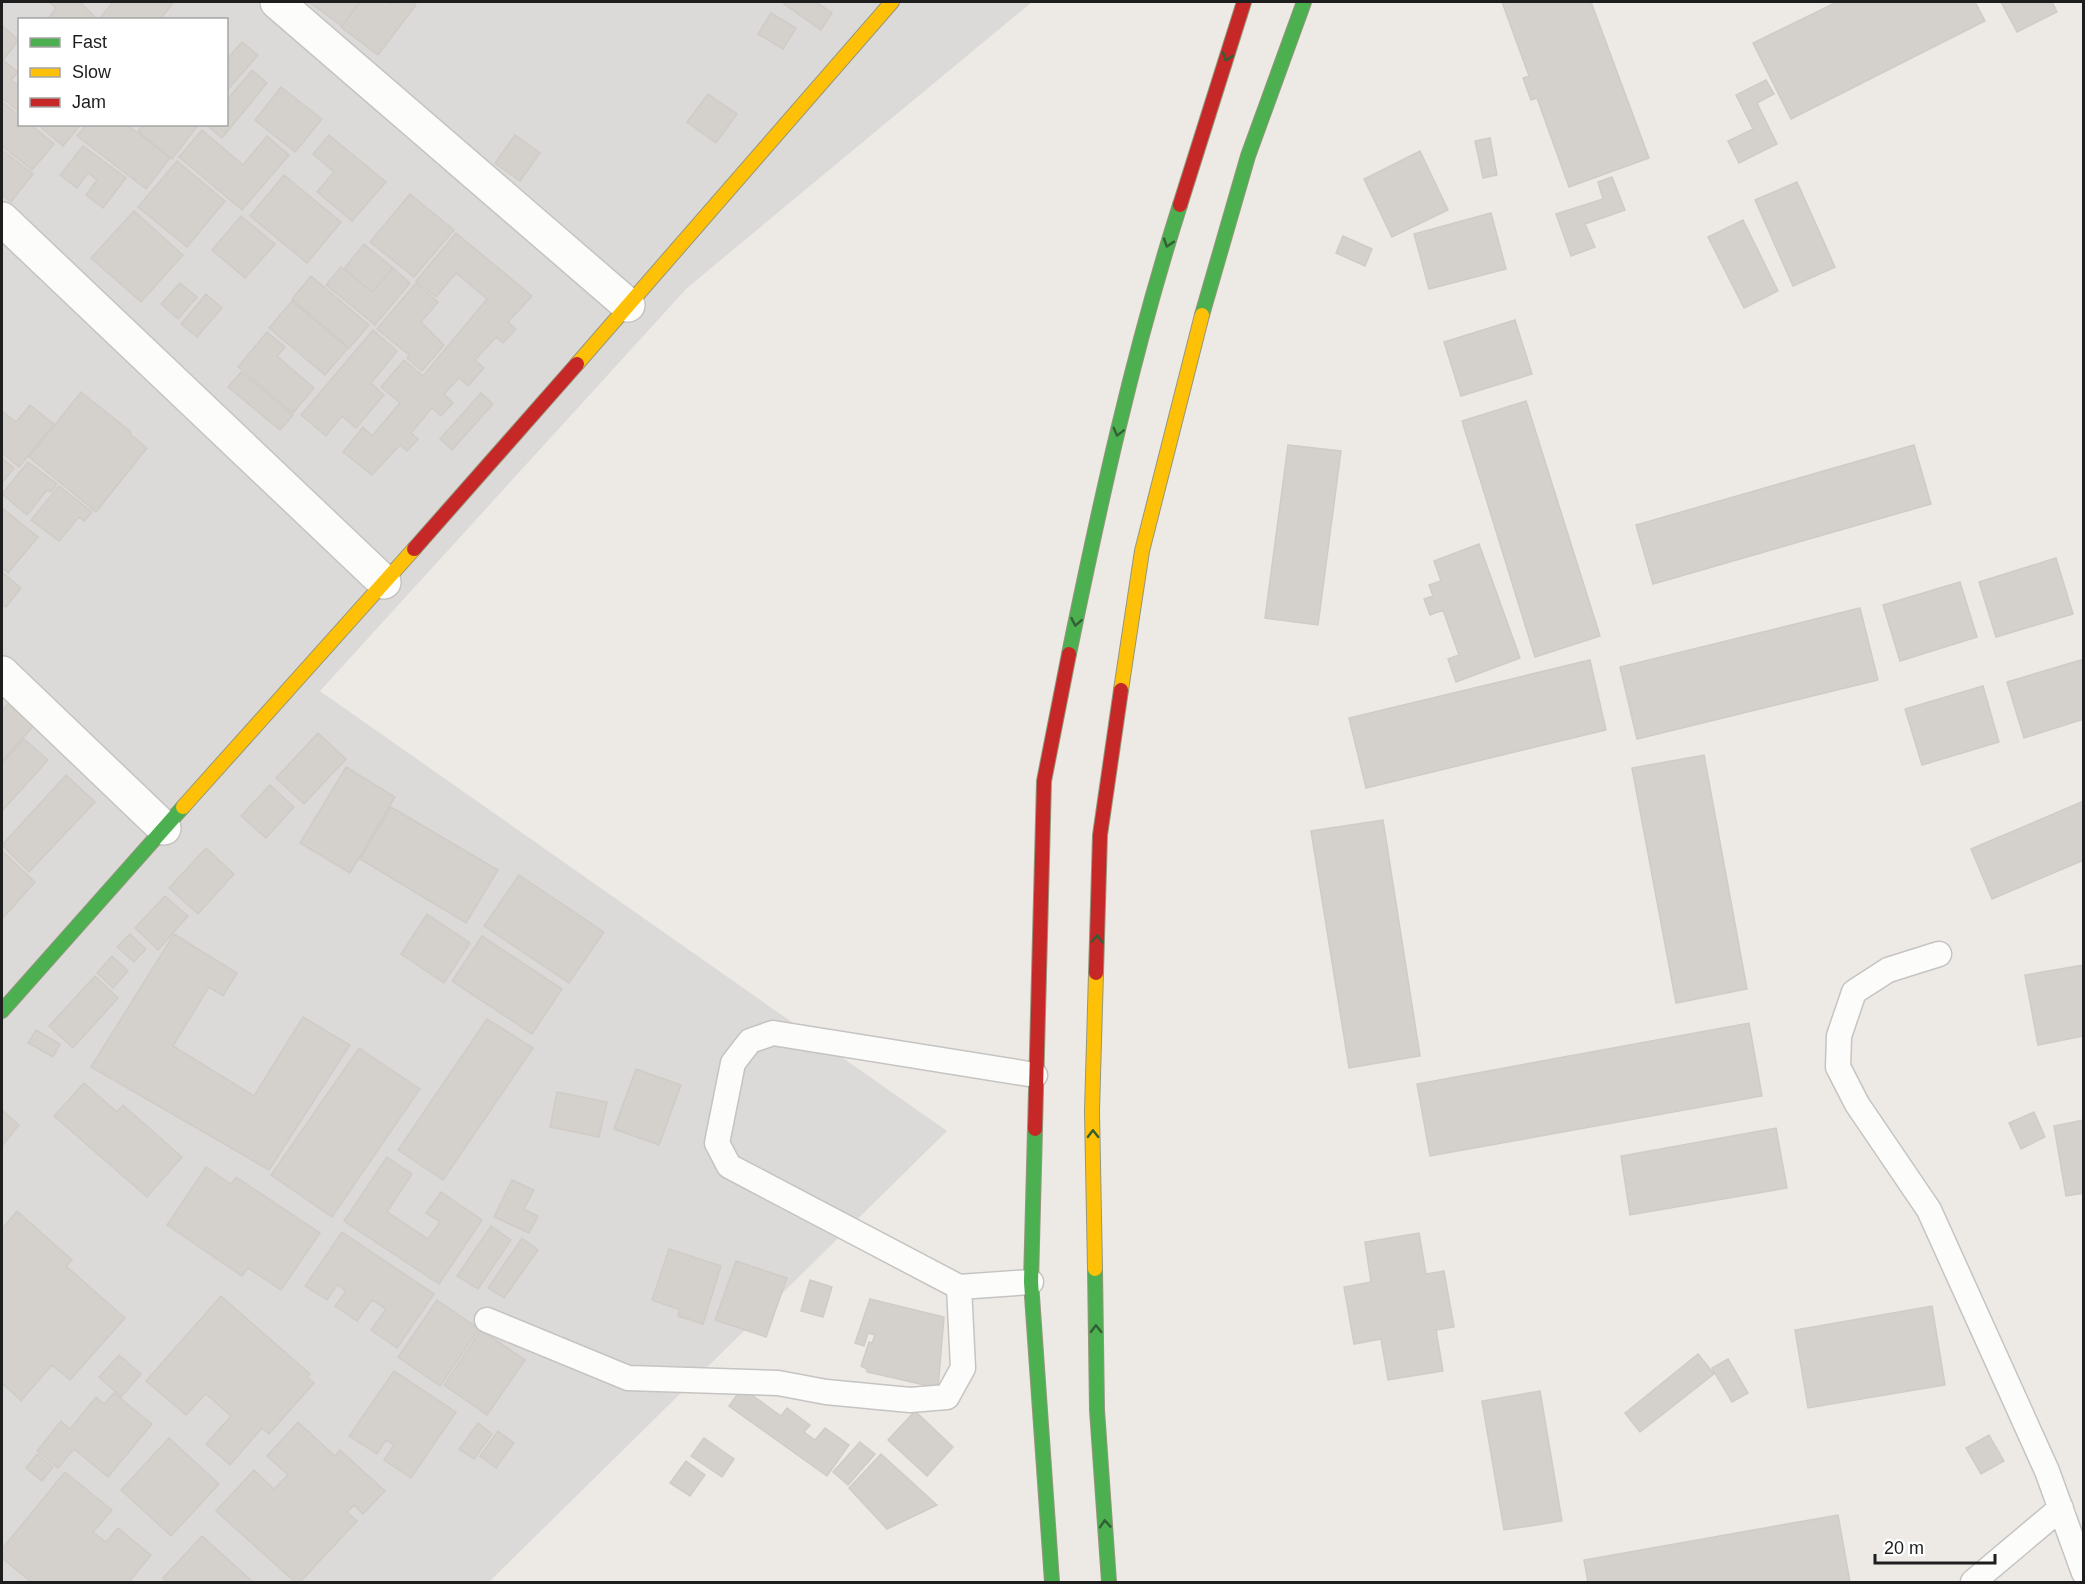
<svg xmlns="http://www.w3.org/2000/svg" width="2085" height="1584" font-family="Helvetica,sans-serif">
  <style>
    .residential { fill: #dcdad8; fill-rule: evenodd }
    .building { fill: #d4d0cc; stroke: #d0cbc7; stroke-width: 1.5 }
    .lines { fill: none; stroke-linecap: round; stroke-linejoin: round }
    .lane-casing { stroke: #c5c4c2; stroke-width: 27 }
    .street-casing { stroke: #c5c4c2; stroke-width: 36 }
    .fast-casing { stroke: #95967d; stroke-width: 16 }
    .slow-casing { stroke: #95967d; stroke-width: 16 }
    .jam-casing { stroke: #95967d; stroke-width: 16 }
    .lane { stroke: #fcfcfb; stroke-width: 24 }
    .street { stroke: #fcfcfb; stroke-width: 33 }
    .fast { stroke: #4caf50; stroke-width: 14 }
    .slow { stroke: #ffc107; stroke-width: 14 }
    .jam { stroke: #c62828; stroke-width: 14 }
    .oneway { stroke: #335f34 }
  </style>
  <rect width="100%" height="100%" fill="#edeae6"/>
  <path class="residential" d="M 2,2 L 1032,2 L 687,288 L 320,691 L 947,1131 L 489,1582 L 2,1582 ZM 20,20 L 226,20 L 226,124 L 20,124 Z"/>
  <path class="building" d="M 49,2 L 80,2 L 98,20 L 47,20 L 56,8 Z
    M 113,2 L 170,2 L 173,3 L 160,20 L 104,20 L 101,17 Z
    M 309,2 L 360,2 L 342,26 Z
    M 360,2 L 388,2 L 392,4 L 394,2 L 412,2 L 416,5 L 378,55 L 341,27 Z
    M 785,2 L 816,2 L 832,13 L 821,30 L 784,4 Z
    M 1502,2 L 1591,2 L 1649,158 L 1569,187 L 1537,98 L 1531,100 L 1523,78 L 1529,76 Z
    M 1837,2 L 1975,2 L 1985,21 L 1791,119 L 1753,43 Z
    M 2001,2 L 2052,2 L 2057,12 L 2017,32 Z
    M 771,13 L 796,28 L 783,49 L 758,34 Z
    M 2,26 L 19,40 L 3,60 L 18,72 L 11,80 L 20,87 L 20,112 L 2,98 Z
    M 242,42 L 258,55 L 226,92 L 226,60 Z
    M 252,70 L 267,83 L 222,138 L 206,125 L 226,124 L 226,101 Z
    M 1766,80 L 1774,94 L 1757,103 L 1777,144 L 1739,163 L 1728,141 L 1753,129 L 1736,95 Z
    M 281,87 L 322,119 L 295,152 L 255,120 Z
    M 708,94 L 737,114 L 716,143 L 687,122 Z
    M 2,102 L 20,116 L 20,124 L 30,124 L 54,144 L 32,170 L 2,146 Z
    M 37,124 L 81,124 L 63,146 Z
    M 87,124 L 126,124 L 170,158 L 146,189 L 77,136 Z
    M 143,124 L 199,124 L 172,159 L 138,131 Z
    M 202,130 L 243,165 L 267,136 L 289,155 L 242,210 L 179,157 Z
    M 329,135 L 386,182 L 352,221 L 317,192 L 334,172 L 313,154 Z
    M 515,135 L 540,153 L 520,181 L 495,163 Z
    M 1490,138 L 1497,175 L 1483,178 L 1475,141 Z
    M 83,146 L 126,178 L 103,208 L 86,195 L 97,180 L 88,173 L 77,188 L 60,175 Z
    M 2,150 L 33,174 L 11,202 L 2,195 Z
    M 1420,151 L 1448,210 L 1392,237 L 1364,179 Z
    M 177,161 L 225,201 L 187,247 L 138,207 Z
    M 284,175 L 341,222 L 307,263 L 250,216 Z
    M 1612,177 L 1625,210 L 1585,224 L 1595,247 L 1571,256 L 1556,214 L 1603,199 L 1598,182 Z
    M 1797,182 L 1835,267 L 1793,286 L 1755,200 Z
    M 410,194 L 454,230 L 414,277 L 370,242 Z
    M 134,211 L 183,255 L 141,302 L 91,258 Z
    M 1491,213 L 1506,269 L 1429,289 L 1414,234 Z
    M 241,216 L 275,244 L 245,278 L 212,250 Z
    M 1743,220 L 1778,291 L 1744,308 L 1708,237 Z
    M 456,233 L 532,296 L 508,322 L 516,329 L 503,343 L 496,337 L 475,360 L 484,368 L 468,386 L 459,378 L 444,394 L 453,403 L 441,416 L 432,408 L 411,433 L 418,439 L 407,451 L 400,445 L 372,475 L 343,452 L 363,427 L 372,436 L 400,403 L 381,387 L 404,360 L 423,376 L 487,299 L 456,273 L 436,297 L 416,281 Z
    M 1343,236 L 1372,249 L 1365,266 L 1336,253 Z
    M 364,244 L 393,268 L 372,292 L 344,269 Z
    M 341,267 L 372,292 L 393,268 L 410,283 L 375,325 L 326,285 Z
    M 311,276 L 369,325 L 349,348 L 292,299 Z
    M 180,283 L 197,297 L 178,319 L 161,304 Z
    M 416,283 L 438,302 L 421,322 L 444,345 L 422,371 L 407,358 L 409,355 L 377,329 Z
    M 206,294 L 222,308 L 197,337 L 181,324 Z
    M 292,301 L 348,348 L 325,375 L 269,328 Z
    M 1515,320 L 1532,374 L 1461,396 L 1444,342 Z
    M 373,330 L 397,351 L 371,383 L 384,395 L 356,428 L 342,416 L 326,436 L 301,415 Z
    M 267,332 L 285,347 L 277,356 L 314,388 L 293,413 L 238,367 Z
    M 241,372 L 293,415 L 280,430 L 228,387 Z
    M 81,392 L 131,432 L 130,434 L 147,448 L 96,512 L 29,457 Z
    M 481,393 L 493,404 L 452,450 L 440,439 Z
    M 1526,401 L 1600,636 L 1535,657 L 1462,421 Z
    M 30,405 L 54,424 L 19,467 L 2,453 L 2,411 L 16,422 Z
    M 1288,445 L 1341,451 L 1318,625 L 1265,618 Z
    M 1914,445 L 1931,504 L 1653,584 L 1636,525 Z
    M 2,458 L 14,468 L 2,483 Z
    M 28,462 L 57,484 L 51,492 L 47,490 L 27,515 L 2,494 Z
    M 59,486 L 92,512 L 84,521 L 79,517 L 59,541 L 31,520 Z
    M 2,508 L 38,537 L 8,573 L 2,568 Z
    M 1479,544 L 1520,658 L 1456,682 L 1448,659 L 1459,655 L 1443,610 L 1430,615 L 1424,599 L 1433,596 L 1429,585 L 1441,581 L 1434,561 Z
    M 2056,558 L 2073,614 L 1996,637 L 1979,582 Z
    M 2,572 L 21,588 L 6,607 L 2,604 Z
    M 1960,582 L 1977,637 L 1900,661 L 1883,605 Z
    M 1860,608 L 1878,680 L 1637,739 L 1620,667 Z
    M 2084,659 L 2084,719 L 2024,738 L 2007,682 Z
    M 1590,660 L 1606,730 L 1366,788 L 1349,718 Z
    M 1983,686 L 1999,742 L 1922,765 L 1905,709 Z
    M 10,701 L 35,724 L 2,761 L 2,711 Z
    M 318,733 L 346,759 L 304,804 L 276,778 Z
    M 24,739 L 48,760 L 2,811 L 2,763 Z
    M 1704,755 L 1747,989 L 1676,1003 L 1632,768 Z
    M 346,767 L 395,797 L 350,873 L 300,843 Z
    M 66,775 L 95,802 L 29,872 L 2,845 Z
    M 270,785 L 294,807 L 266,838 L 241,816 Z
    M 2084,801 L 2084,860 L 1992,899 L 1971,849 Z
    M 391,807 L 498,870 L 466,923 L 360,859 Z
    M 1383,820 L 1420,1056 L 1349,1068 L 1311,831 Z
    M 206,848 L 234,874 L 198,914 L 169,888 Z
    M 2,851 L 35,882 L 2,919 Z
    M 519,875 L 604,932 L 569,983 L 484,926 Z
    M 165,896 L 188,916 L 158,950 L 135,928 Z
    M 427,914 L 470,943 L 444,983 L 401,954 Z
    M 130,934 L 146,949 L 134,962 L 117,947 Z
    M 174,934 L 237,973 L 223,996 L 209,987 L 173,1046 L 254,1096 L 303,1017 L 350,1045 L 269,1170 L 91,1067 Z
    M 482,936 L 562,989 L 532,1034 L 452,981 Z
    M 112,956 L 128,971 L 113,988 L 97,973 Z
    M 2084,965 L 2084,1036 L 2038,1045 L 2025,975 Z
    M 95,976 L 118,998 L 73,1048 L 49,1026 Z
    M 487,1019 L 533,1048 L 443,1180 L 398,1150 Z
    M 1749,1023 L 1762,1096 L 1430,1156 L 1417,1084 Z
    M 36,1030 L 60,1044 L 53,1057 L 28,1043 Z
    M 359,1048 L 420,1089 L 332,1217 L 271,1175 Z
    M 636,1069 L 681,1085 L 659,1145 L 614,1129 Z
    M 84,1083 L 117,1112 L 123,1105 L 182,1157 L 147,1197 L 54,1116 Z
    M 557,1092 L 607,1102 L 599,1137 L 550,1127 Z
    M 2,1110 L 19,1125 L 2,1146 Z
    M 2034,1112 L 2045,1137 L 2021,1149 L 2009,1123 Z
    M 2084,1120 L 2084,1193 L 2066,1196 L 2054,1126 Z
    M 1776,1128 L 1787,1188 L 1630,1215 L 1621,1156 Z
    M 387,1157 L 412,1174 L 387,1212 L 428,1239 L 440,1222 L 426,1213 L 441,1192 L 482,1220 L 439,1284 L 344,1221 Z
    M 206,1167 L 231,1184 L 236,1177 L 320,1233 L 281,1290 L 248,1268 L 242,1276 L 167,1225 Z
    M 512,1180 L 534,1190 L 524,1209 L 538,1216 L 529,1233 L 494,1217 Z
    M 17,1211 L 72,1260 L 66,1266 L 125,1318 L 70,1380 L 52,1365 L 21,1401 L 2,1383 L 2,1229 Z
    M 491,1226 L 511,1240 L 478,1289 L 457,1276 Z
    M 342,1232 L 434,1294 L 397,1348 L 371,1330 L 386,1309 L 372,1300 L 357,1321 L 335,1306 L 346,1291 L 337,1285 L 327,1300 L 305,1286 Z
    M 1419,1233 L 1426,1274 L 1444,1271 L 1454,1327 L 1436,1330 L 1443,1371 L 1388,1380 L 1381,1339 L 1354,1344 L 1344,1287 L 1371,1282 L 1365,1242 Z
    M 522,1238 L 538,1250 L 504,1298 L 488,1288 Z
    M 669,1249 L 721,1266 L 703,1324 L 678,1316 L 680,1310 L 652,1300 Z
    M 736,1261 L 787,1278 L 766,1337 L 715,1320 Z
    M 810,1280 L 832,1287 L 823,1317 L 801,1311 Z
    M 221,1296 L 310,1374 L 307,1377 L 314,1383 L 269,1434 L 262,1428 L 230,1465 L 206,1444 L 231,1416 L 206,1394 L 186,1415 L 146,1381 Z
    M 870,1299 L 944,1317 L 938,1388 L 867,1372 L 867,1369 L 861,1366 L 869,1342 L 872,1343 L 875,1335 L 868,1333 L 864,1346 L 855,1343 Z
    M 437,1300 L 479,1329 L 440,1386 L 398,1357 Z
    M 1932,1306 L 1945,1385 L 1808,1408 L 1795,1330 Z
    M 481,1330 L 525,1360 L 487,1415 L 444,1385 Z
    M 1698,1354 L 1714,1374 L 1640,1432 L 1625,1413 Z
    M 119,1355 L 141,1374 L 121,1397 L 99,1377 Z
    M 1728,1359 L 1748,1393 L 1732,1402 L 1712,1368 Z
    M 394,1371 L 456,1412 L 411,1478 L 384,1460 L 394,1445 L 386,1440 L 377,1454 L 349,1436 Z
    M 742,1388 L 781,1416 L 787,1408 L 810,1425 L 804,1432 L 815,1440 L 825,1428 L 849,1445 L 827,1476 L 729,1406 Z
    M 1540,1391 L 1562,1521 L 1504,1530 L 1482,1401 Z
    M 114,1393 L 152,1424 L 108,1477 L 74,1449 L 58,1468 L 37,1451 L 61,1421 L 70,1429 L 96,1397 L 104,1404 Z
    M 915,1411 L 953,1447 L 927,1476 L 888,1440 Z
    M 298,1422 L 335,1456 L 340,1450 L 385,1491 L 363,1514 L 354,1505 L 347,1512 L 357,1521 L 300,1582 L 295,1582 L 216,1511 L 254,1470 L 274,1489 L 288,1475 L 267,1456 Z
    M 478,1423 L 492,1434 L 474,1459 L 459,1449 Z
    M 498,1431 L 514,1443 L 496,1468 L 480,1456 Z
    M 1989,1435 L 2004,1461 L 1981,1474 L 1966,1448 Z
    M 169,1438 L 219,1484 L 171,1536 L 121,1490 Z
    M 704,1438 L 734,1459 L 722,1477 L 691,1456 Z
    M 860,1442 L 875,1454 L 848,1485 L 833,1472 Z
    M 37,1454 L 53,1467 L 42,1481 L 26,1468 Z
    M 881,1454 L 937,1505 L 887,1529 L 849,1488 Z
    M 686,1461 L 705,1475 L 690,1496 L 670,1483 Z
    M 65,1472 L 112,1510 L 93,1532 L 106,1542 L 118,1528 L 151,1555 L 129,1582 L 31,1582 L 2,1558 L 2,1549 Z
    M 1838,1515 L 1850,1582 L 1588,1582 L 1584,1560 Z
    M 202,1536 L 253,1582 L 168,1582 L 163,1578 Z"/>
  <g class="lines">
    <g class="lane-casing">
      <path id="lane" d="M 1939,954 L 1888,970 L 1854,992 L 1839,1036 L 1838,1067 L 1857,1104 L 1929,1210 L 2047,1471 L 2084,1573
        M 1031,1282 L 959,1287 L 729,1166 L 717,1143 L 733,1063 L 750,1041 L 773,1033 L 1035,1075
        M 487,1320 L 628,1378 L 778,1383 L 826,1392 L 910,1400 L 947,1397 L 963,1368 L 959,1287
        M 1973,1582 L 2061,1508"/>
    </g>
    <g class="street-casing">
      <path id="street" d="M 277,2 L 628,305
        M 2,219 L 384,582
        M 2,673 L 164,828"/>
    </g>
    <g class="fast-casing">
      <path id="fast" d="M 1202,315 L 1248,156 L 1304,2
        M 1069,654 C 1100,503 1133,352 1180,205
        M 2,1011 L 183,807
        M 1035,1129 L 1031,1282 L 1052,1582
        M 1095,1269 L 1097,1410 L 1109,1582"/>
    </g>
    <g class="slow-casing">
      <path id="slow" d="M 577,364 L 892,2
        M 1121,690 L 1142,551 L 1202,315
        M 183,807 L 414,549
        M 1095,1269 L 1092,1111 L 1096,973"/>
    </g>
    <g class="jam-casing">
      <path id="jam" d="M 1180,205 L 1244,2
        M 414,549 L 577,364
        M 1096,973 L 1100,835 L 1121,690
        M 1035,1129 L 1044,781 L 1069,654"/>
    </g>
    <use href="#lane" class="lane"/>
    <use href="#street" class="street"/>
    <use href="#fast" class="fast"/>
    <use href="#slow" class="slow"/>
    <use href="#jam" class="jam"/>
  </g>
  <defs><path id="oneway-chevron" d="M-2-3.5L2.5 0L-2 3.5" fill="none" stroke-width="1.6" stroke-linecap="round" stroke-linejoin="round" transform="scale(1.5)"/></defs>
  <g class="oneway">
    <use href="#oneway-chevron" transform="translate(1227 57) rotate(108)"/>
    <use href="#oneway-chevron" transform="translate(1168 243) rotate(108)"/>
    <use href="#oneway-chevron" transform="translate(1118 432) rotate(104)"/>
    <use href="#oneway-chevron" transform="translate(1076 622) rotate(101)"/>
    <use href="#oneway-chevron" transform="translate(1097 939) rotate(-88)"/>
    <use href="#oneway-chevron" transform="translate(1093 1134) rotate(-91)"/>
    <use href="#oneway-chevron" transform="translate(1096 1329) rotate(-91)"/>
    <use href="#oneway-chevron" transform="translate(1105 1524) rotate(-94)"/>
  </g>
  <rect width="2085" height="1584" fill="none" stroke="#1e1e1e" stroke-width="6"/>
  <rect x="18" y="18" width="210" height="108" fill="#ffffff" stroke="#a5a5a5" stroke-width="1.5"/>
  <rect x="30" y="38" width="30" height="9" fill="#4caf50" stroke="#a5a5a5" stroke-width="1.5"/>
  <text x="72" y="48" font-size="18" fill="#1e1e1e">Fast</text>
  <rect x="30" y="68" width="30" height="9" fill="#ffc107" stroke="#a5a5a5" stroke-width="1.5"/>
  <text x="72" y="78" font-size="18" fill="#1e1e1e">Slow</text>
  <rect x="30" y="98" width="30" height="9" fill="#c62828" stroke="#a5a5a5" stroke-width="1.5"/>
  <text x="72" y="108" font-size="18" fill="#1e1e1e">Jam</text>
  <path d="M1875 1554v9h120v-9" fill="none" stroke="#1e1e1e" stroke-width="3"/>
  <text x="1884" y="1554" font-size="18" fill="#1e1e1e" stroke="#ffffff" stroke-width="4.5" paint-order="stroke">20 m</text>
</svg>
